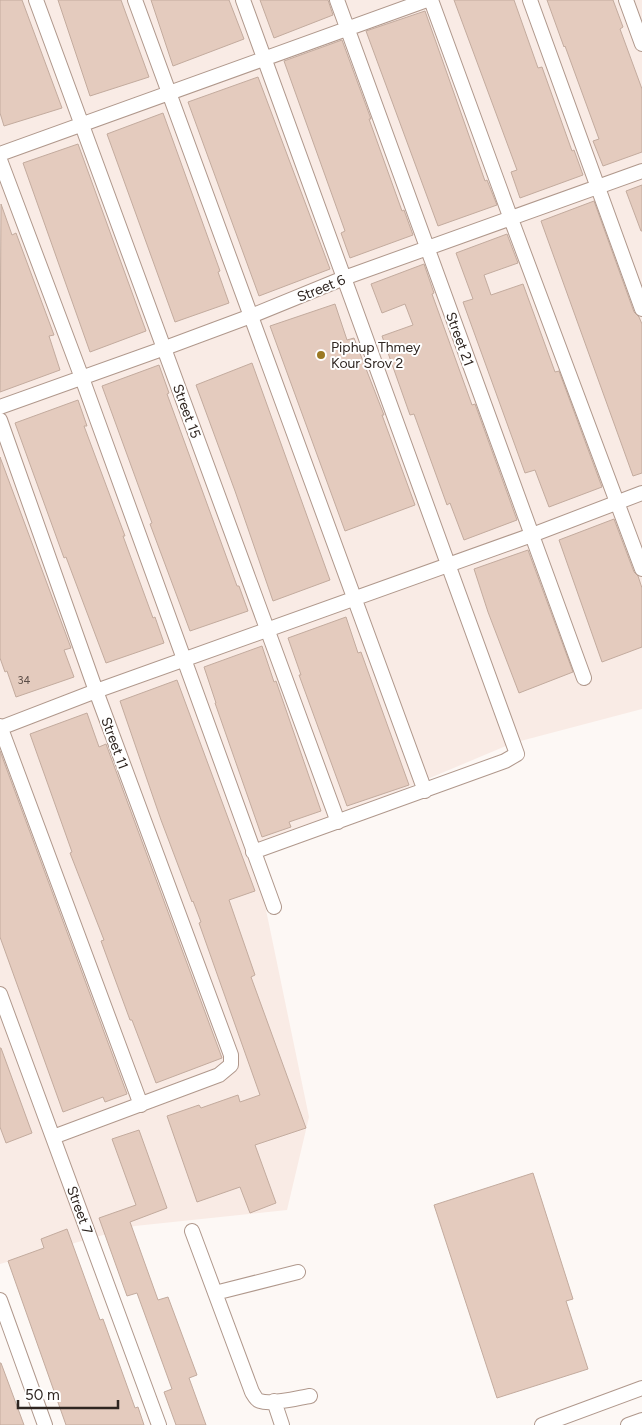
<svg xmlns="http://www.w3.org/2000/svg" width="642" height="1425" font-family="Figtree,sans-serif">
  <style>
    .built { fill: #f9ebe5 }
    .building { fill: #e4cbbe; stroke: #c3ab9e }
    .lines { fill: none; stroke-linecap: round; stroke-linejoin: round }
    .minor-casing { stroke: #b0988c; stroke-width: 16 }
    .minor { stroke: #fff; stroke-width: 14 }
    .poi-dot { fill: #9b7924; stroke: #fff; stroke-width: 2 }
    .labels { text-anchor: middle; stroke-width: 4; stroke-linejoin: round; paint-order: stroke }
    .number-label { font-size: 11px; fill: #5c4e48 }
    .street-label { font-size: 14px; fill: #2e2520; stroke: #fff }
    .poi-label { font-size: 14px; fill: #2e2520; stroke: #fff; text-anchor: start }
  </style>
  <rect width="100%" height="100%" fill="#fdf8f5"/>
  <path class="built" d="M 0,0 L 642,0 L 642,709 L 513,743 L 254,852 L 309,1117 L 287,1210 L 135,1226 L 0,1264 Z"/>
  <path class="building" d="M 0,0 L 22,0 L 62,108 L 4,126 L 0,113 Z
    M 58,0 L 121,0 L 149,77 L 90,96 Z
    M 151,0 L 229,0 L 244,39 L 173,66 Z
    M 260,0 L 328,0 L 333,15 L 274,38 Z
    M 454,0 L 514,0 L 538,68 L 542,67 L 572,151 L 574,150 L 583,175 L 520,198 L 511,172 L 517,170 Z
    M 547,0 L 613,0 L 623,27 L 620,29 L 642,89 L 642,152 L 603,166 L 593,141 L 599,139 L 565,46 L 564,47 Z
    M 425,11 L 485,181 L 487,180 L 497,205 L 438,226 L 366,31 Z
    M 342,40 L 371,119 L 369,119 L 402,211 L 404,210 L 413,235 L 350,258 L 341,233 L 345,231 L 284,61 Z
    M 258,77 L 330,269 L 259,296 L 188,102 Z
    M 163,113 L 220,271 L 218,272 L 229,303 L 175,322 L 107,134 Z
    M 78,144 L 146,331 L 90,352 L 23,163 Z
    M 642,185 L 642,231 L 641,231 L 626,191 Z
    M 594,201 L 634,312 L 639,317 L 642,324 L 642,473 L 633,476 L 541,221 Z
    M 1,204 L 12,235 L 16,233 L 54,335 L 49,336 L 60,370 L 0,392 Z
    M 507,234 L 518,263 L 484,275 L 491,295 L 523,284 L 555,372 L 559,371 L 602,487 L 549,507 L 535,470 L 525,473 L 463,302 L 473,299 L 456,253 Z
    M 424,264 L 434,293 L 432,294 L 472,405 L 475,404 L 517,520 L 464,540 L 450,503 L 447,505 L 414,414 L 410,415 L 382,336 L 413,325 L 405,304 L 382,313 L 371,284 Z
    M 335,304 L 347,340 L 354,338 L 384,415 L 382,415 L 415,505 L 345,531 L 270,326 Z
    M 252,363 L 330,580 L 273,601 L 235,491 L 196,385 Z
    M 159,365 L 169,393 L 167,394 L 237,586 L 239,586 L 248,611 L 190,631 L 150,524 L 152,523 L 102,386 Z
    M 78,400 L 87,426 L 84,426 L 125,536 L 123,536 L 153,618 L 155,617 L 164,643 L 106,663 L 66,557 L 64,558 L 15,423 Z
    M 0,457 L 71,648 L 64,650 L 74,677 L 16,697 L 7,671 L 5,672 L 0,658 Z
    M 614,519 L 634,572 L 638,576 L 642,588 L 642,647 L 602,662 L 559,540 Z
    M 528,550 L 573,672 L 519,693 L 488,612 L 474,569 Z
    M 346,617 L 358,653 L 361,652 L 409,785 L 347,806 L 299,675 L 301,675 L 288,638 Z
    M 262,646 L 274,682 L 276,681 L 321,811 L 289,822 L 291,827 L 262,837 L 215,703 L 216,703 L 204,667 Z
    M 177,680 L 255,891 L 229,900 L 255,975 L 251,977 L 306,1128 L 255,1145 L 276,1203 L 250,1213 L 240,1187 L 197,1202 L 167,1116 L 199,1105 L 201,1108 L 238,1095 L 240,1102 L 260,1095 L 199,923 L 201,922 L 193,901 L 192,902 L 161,820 L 120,701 Z
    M 87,713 L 99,747 L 106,744 L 222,1058 L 156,1083 L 132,1020 L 130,1020 L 101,941 L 104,940 L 70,853 L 72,852 L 30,734 Z
    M 0,751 L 127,1094 L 105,1102 L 103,1097 L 63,1112 L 0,937 Z
    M 0,1048 L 1,1048 L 32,1133 L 6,1143 L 0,1127 Z
    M 139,1130 L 167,1208 L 130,1222 L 158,1300 L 168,1297 L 197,1375 L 189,1378 L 206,1425 L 176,1425 L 164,1392 L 172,1389 L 137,1293 L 127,1296 L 99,1218 L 136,1205 L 112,1139 Z
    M 533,1173 L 573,1299 L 566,1301 L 588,1369 L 497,1398 L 434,1205 Z
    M 67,1229 L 100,1320 L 103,1319 L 135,1408 L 138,1407 L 144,1425 L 66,1425 L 8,1261 L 44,1248 L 41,1239 Z
    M 0,1363 L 1,1363 L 24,1425 L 0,1425 Z"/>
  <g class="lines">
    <g class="minor-casing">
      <path id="minor" d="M 36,0 L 338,822
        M 135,0 L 425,791
        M 243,0 L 517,754 L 505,761 L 253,852
        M 337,0 L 584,678
        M 431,0 L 511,219 L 642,569
        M 530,0 L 642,309
        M 626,0 L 642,44
        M 0,154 L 427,0
        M 0,160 L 82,378 L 274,907
        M 0,407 L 165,348 L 251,316 L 344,278 L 642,171
        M 0,420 L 96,691 L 231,1055 L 231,1065 L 219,1075 L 53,1137
        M 0,726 L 141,1105
        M 0,728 L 96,691 L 532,535 L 642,493
        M 0,994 L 159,1425
        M 192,1231 L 252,1392 C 254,1395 256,1400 260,1401 C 271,1405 298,1398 310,1396
        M 215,1293 L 298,1272
        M 0,1300 L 45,1425
        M 274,1401 L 282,1425
        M 542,1425 L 642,1388
        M 628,1425 L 642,1420"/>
    </g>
    <use href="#minor" class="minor"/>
  </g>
  <circle class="poi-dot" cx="321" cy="355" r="5"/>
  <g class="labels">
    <g class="number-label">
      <text x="24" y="684">34</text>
    </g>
    <g class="street-label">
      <text transform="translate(321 288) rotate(-22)" y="5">Street 6</text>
      <text transform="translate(460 339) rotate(70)" y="5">Street 21</text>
      <text transform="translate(187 411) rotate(70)" y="5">Street 15</text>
      <text transform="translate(115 743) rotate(70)" y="5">Street 11</text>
      <text transform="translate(80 1210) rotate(70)" y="5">Street 7</text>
    </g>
    <g class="poi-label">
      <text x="331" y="352">Piphup Thmey<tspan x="331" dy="16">Kour Srov 2</tspan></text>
    </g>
  </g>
  <path d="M18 1400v8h100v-8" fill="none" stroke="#2e2520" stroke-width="2.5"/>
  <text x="25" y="1400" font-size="15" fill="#2e2520" stroke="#ffffff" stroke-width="4" paint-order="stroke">50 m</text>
</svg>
